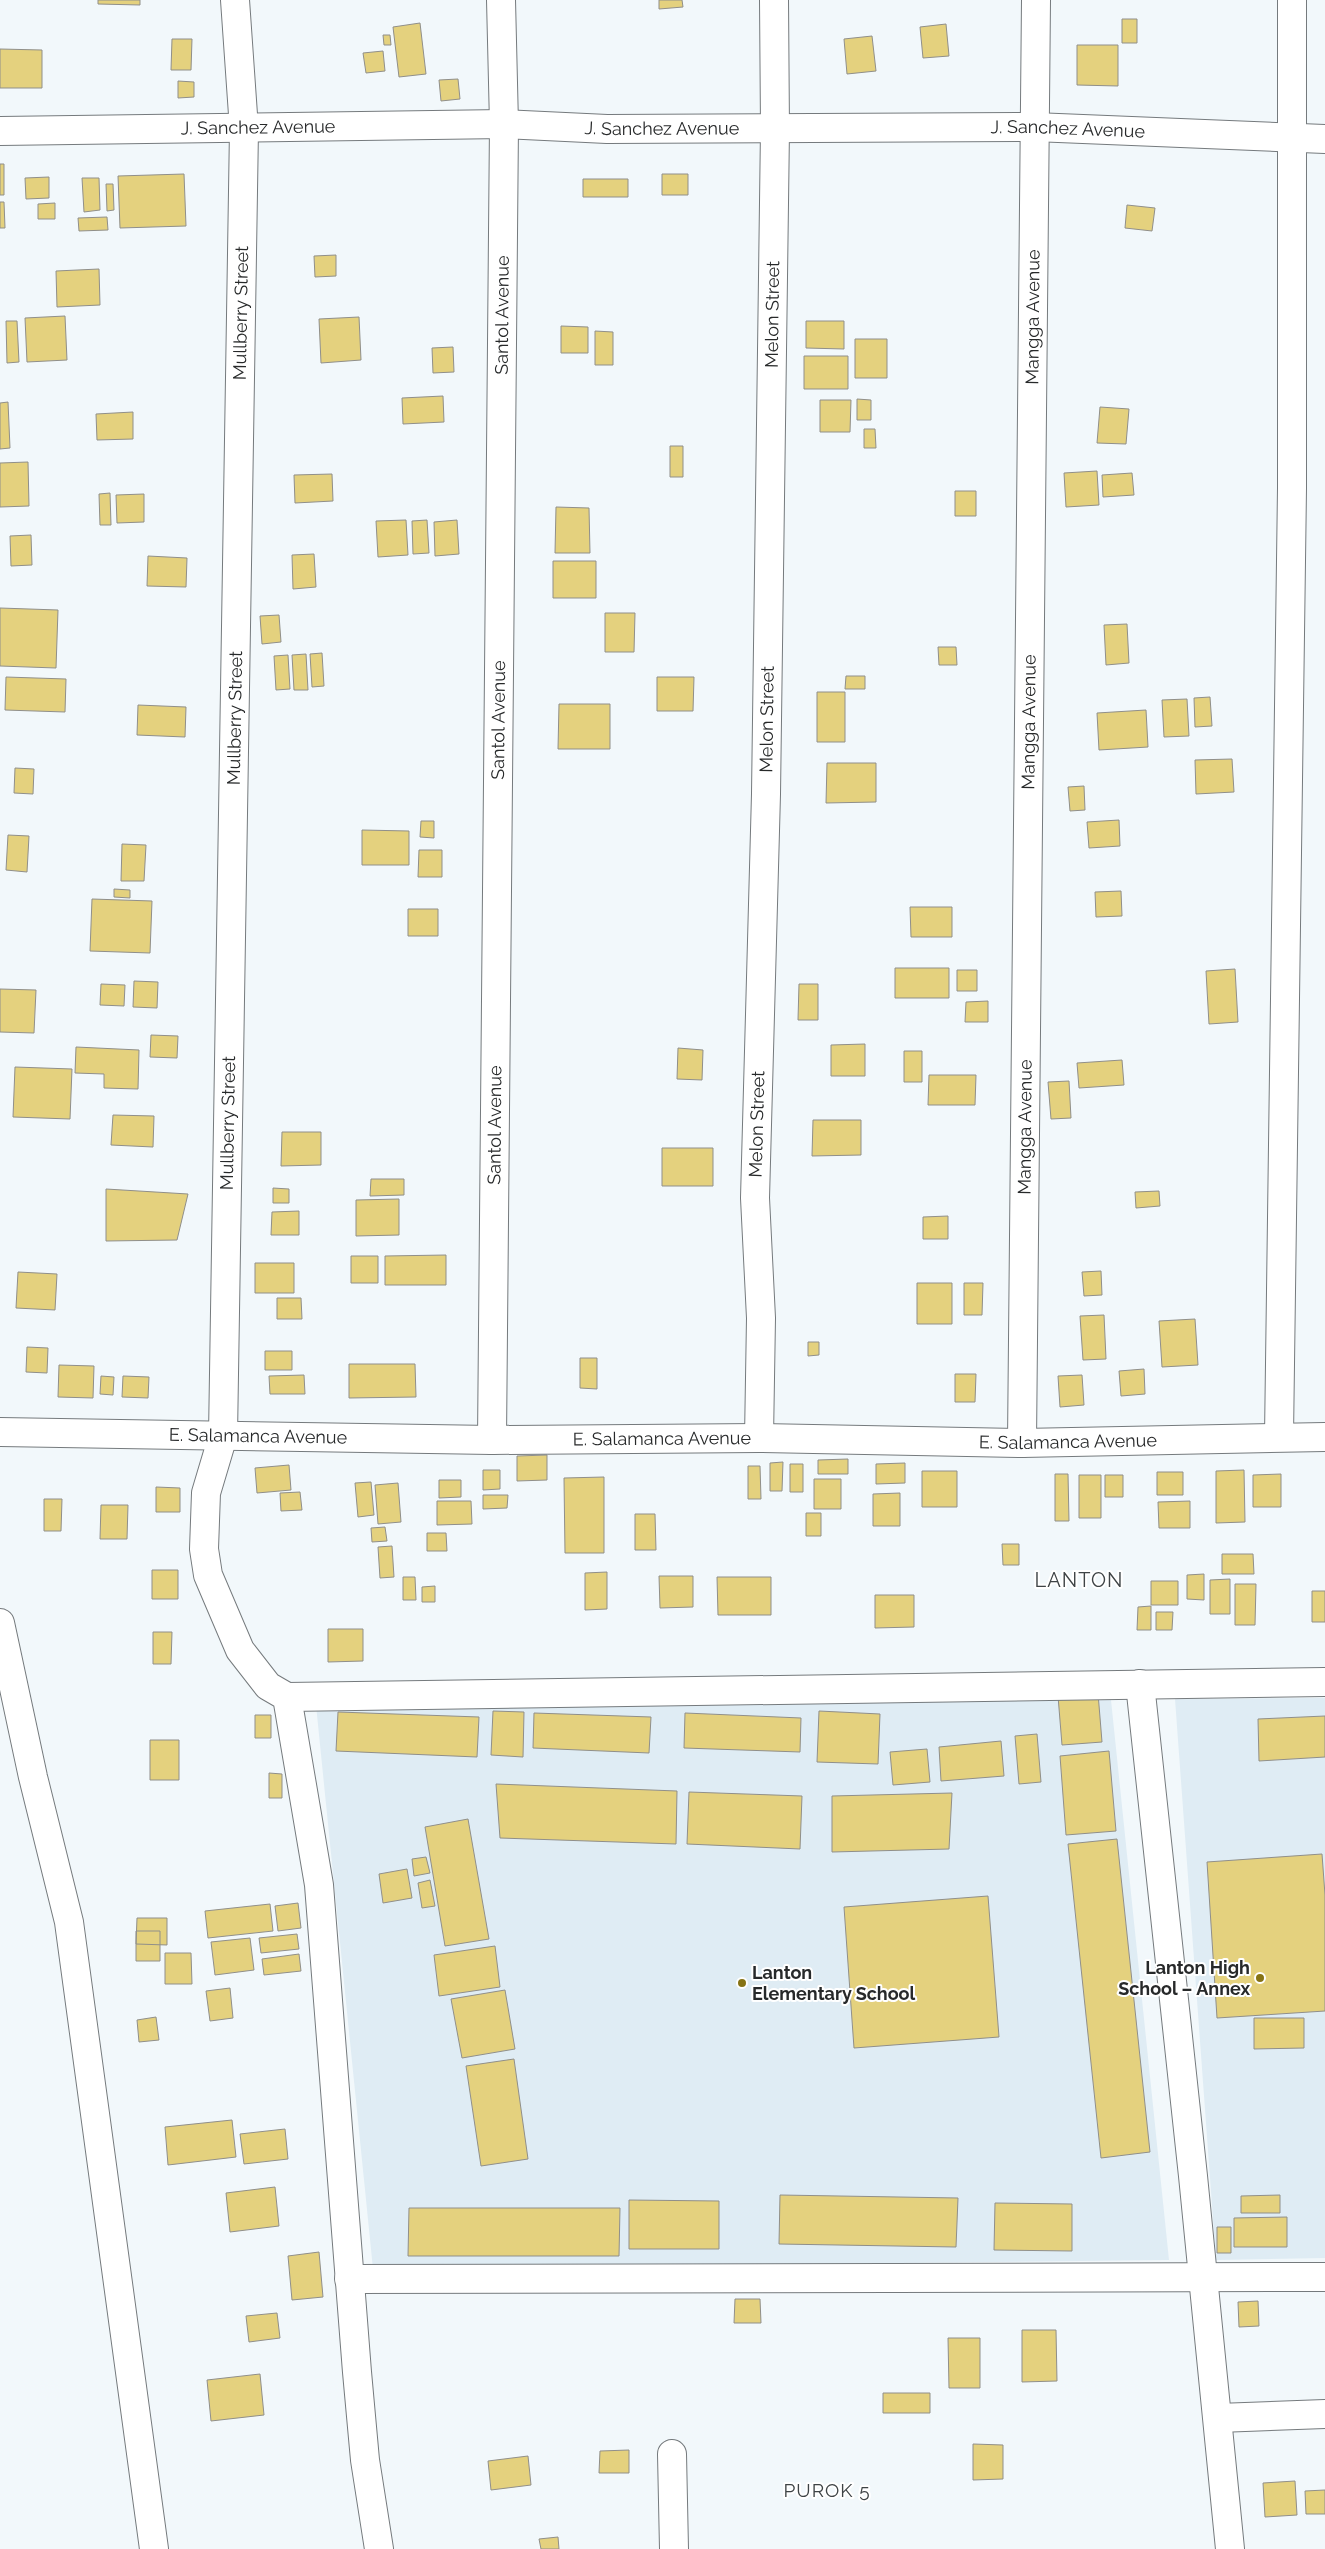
<svg xmlns="http://www.w3.org/2000/svg" width="1325" height="2549" font-family="Raleway,sans-serif">
  <style>
    .built { fill: #dfecf4 }
    .building { fill: #e4d17e; stroke: #908f8a }
    .lines { fill: none; stroke-linecap: round; stroke-linejoin: round }
    .minor-casing { stroke: #757a7d; stroke-width: 30 }
    .minor { stroke: #fff; stroke-width: 28 }
    .poi-dot { fill: #867315; stroke: #fff; stroke-width: 2 }
    .labels { text-anchor: middle; stroke-width: 4; stroke-linejoin: round; paint-order: stroke }
    .street-label { font-size: 18px; fill: #27292a; stroke: #fff }
    .poi-label { font-size: 18px; font-weight: bold; fill: #27292a; stroke: #fff; text-anchor: end }
    .neighbourhood-label { font-size: 19px; letter-spacing: 1px; fill: #3e4345; stroke: #fff }
    .quarter-label { font-size: 20px; letter-spacing: 1px; fill: #3e4345; stroke: #fff }
  </style>
  <rect width="100%" height="100%" fill="#f2f8fb"/>
  <path class="built" d="M 1325,1698 L 1325,2258 L 1216,2260 L 1175,1699 Z
    M 1111,1700 L 1169,2260 L 373,2269 L 316,1705 Z"/>
  <path class="building" d="M 98,0 L 140,0 L 140,5 L 98,4 Z
    M 659,0 L 682,0 L 683,7 L 659,9 Z
    M 1122,19 L 1137,19 L 1137,43 L 1122,43 Z
    M 420,23 L 426,74 L 399,77 L 393,27 Z
    M 946,24 L 949,56 L 923,58 L 920,27 Z
    M 383,35 L 390,35 L 391,45 L 384,45 Z
    M 872,36 L 876,71 L 847,74 L 844,39 Z
    M 172,39 L 192,39 L 191,70 L 171,70 Z
    M 1077,45 L 1118,45 L 1118,86 L 1077,85 Z
    M 0,49 L 42,50 L 42,88 L 0,88 Z
    M 383,51 L 385,71 L 366,73 L 363,53 Z
    M 458,79 L 460,99 L 441,101 L 439,80 Z
    M 178,81 L 194,82 L 194,97 L 178,98 Z
    M 0,164 L 4,164 L 4,195 L 0,195 Z
    M 184,174 L 186,226 L 120,228 L 118,176 Z
    M 662,174 L 688,174 L 688,195 L 662,195 Z
    M 49,177 L 49,198 L 26,199 L 25,178 Z
    M 82,178 L 99,178 L 100,210 L 84,212 Z
    M 583,179 L 628,179 L 628,197 L 583,197 Z
    M 106,184 L 113,184 L 114,210 L 107,211 Z
    M 0,202 L 4,202 L 5,228 L 0,228 Z
    M 55,203 L 55,219 L 38,219 L 38,204 Z
    M 1127,205 L 1155,208 L 1152,231 L 1125,228 Z
    M 107,217 L 108,230 L 79,231 L 78,218 Z
    M 336,255 L 336,276 L 315,277 L 314,256 Z
    M 99,269 L 100,305 L 57,307 L 56,271 Z
    M 65,316 L 67,360 L 27,362 L 25,318 Z
    M 359,317 L 361,360 L 321,363 L 319,319 Z
    M 6,321 L 17,321 L 19,362 L 7,363 Z
    M 806,321 L 844,321 L 844,349 L 806,348 Z
    M 561,326 L 588,327 L 588,353 L 561,353 Z
    M 595,331 L 613,332 L 613,365 L 595,365 Z
    M 855,339 L 887,339 L 887,378 L 855,378 Z
    M 453,347 L 454,372 L 433,373 L 432,348 Z
    M 804,356 L 848,356 L 848,389 L 804,389 Z
    M 443,396 L 444,422 L 403,424 L 402,398 Z
    M 857,399 L 871,400 L 871,420 L 857,420 Z
    M 820,400 L 851,400 L 850,432 L 820,432 Z
    M 8,402 L 10,448 L 0,449 L 0,403 Z
    M 1100,407 L 1129,409 L 1126,444 L 1097,443 Z
    M 133,412 L 133,439 L 97,440 L 96,414 Z
    M 864,429 L 875,429 L 876,448 L 864,448 Z
    M 670,446 L 683,446 L 683,477 L 670,477 Z
    M 28,462 L 29,506 L 0,507 L 0,463 Z
    M 1097,471 L 1099,505 L 1066,507 L 1064,473 Z
    M 1132,473 L 1134,495 L 1103,497 L 1102,475 Z
    M 332,474 L 333,501 L 295,503 L 294,475 Z
    M 955,491 L 976,491 L 976,516 L 955,516 Z
    M 110,493 L 111,525 L 100,525 L 99,494 Z
    M 144,494 L 144,522 L 117,523 L 116,495 Z
    M 556,507 L 589,508 L 590,553 L 555,553 Z
    M 406,520 L 408,555 L 378,557 L 376,521 Z
    M 427,520 L 429,553 L 413,554 L 412,521 Z
    M 457,520 L 459,554 L 435,556 L 434,522 Z
    M 31,535 L 32,565 L 11,566 L 10,536 Z
    M 314,554 L 316,587 L 293,589 L 292,555 Z
    M 148,556 L 187,558 L 186,587 L 147,586 Z
    M 553,561 L 596,561 L 596,598 L 553,598 Z
    M 0,608 L 58,610 L 56,668 L 0,666 Z
    M 605,613 L 635,613 L 634,652 L 605,652 Z
    M 279,615 L 281,642 L 262,644 L 260,616 Z
    M 1127,624 L 1129,663 L 1106,665 L 1104,625 Z
    M 938,647 L 956,647 L 957,665 L 939,665 Z
    M 322,653 L 324,686 L 312,687 L 310,654 Z
    M 306,654 L 308,690 L 294,690 L 292,655 Z
    M 288,655 L 290,689 L 276,690 L 274,656 Z
    M 846,676 L 865,676 L 865,689 L 845,689 Z
    M 6,677 L 66,679 L 65,712 L 5,710 Z
    M 657,677 L 694,677 L 693,711 L 657,711 Z
    M 817,692 L 845,692 L 845,742 L 817,742 Z
    M 1210,697 L 1212,726 L 1195,727 L 1194,698 Z
    M 1187,699 L 1189,736 L 1164,737 L 1162,700 Z
    M 559,704 L 610,704 L 610,749 L 558,749 Z
    M 138,705 L 186,707 L 185,737 L 137,735 Z
    M 1146,710 L 1148,747 L 1099,750 L 1097,713 Z
    M 1232,759 L 1234,792 L 1196,794 L 1195,760 Z
    M 827,763 L 876,763 L 876,802 L 826,803 Z
    M 15,768 L 34,769 L 33,794 L 14,793 Z
    M 1084,786 L 1085,810 L 1070,811 L 1068,787 Z
    M 1119,820 L 1120,846 L 1089,848 L 1087,822 Z
    M 421,821 L 434,821 L 434,838 L 420,837 Z
    M 362,830 L 409,831 L 409,865 L 362,865 Z
    M 8,835 L 29,836 L 27,872 L 6,870 Z
    M 122,844 L 146,845 L 144,881 L 121,881 Z
    M 419,850 L 442,850 L 442,877 L 418,877 Z
    M 114,889 L 130,890 L 130,898 L 114,897 Z
    M 1121,891 L 1122,916 L 1096,917 L 1095,892 Z
    M 92,899 L 152,901 L 150,953 L 90,951 Z
    M 910,907 L 952,907 L 952,937 L 911,937 Z
    M 408,909 L 438,909 L 438,936 L 408,936 Z
    M 895,968 L 949,968 L 949,998 L 895,998 Z
    M 1235,969 L 1238,1022 L 1209,1024 L 1206,971 Z
    M 957,970 L 977,970 L 977,991 L 957,991 Z
    M 134,981 L 158,982 L 157,1008 L 133,1007 Z
    M 101,984 L 125,985 L 124,1006 L 100,1005 Z
    M 799,984 L 818,984 L 818,1020 L 798,1020 Z
    M 0,989 L 36,990 L 34,1033 L 0,1032 Z
    M 988,1001 L 988,1022 L 965,1022 L 966,1002 Z
    M 151,1035 L 178,1036 L 177,1058 L 150,1057 Z
    M 865,1044 L 865,1076 L 831,1076 L 831,1045 Z
    M 76,1047 L 139,1050 L 138,1089 L 104,1088 L 104,1074 L 75,1073 Z
    M 678,1048 L 703,1050 L 702,1080 L 677,1079 Z
    M 904,1051 L 922,1051 L 922,1082 L 904,1082 Z
    M 1122,1060 L 1124,1085 L 1079,1088 L 1077,1063 Z
    M 15,1067 L 72,1069 L 70,1119 L 13,1117 Z
    M 929,1075 L 976,1075 L 975,1105 L 928,1105 Z
    M 1069,1081 L 1071,1118 L 1051,1119 L 1048,1082 Z
    M 113,1115 L 154,1116 L 153,1147 L 111,1145 Z
    M 813,1120 L 861,1120 L 861,1155 L 812,1156 Z
    M 282,1132 L 321,1132 L 321,1165 L 281,1166 Z
    M 662,1148 L 713,1148 L 713,1186 L 662,1186 Z
    M 371,1179 L 404,1179 L 404,1195 L 370,1196 Z
    M 273,1188 L 289,1189 L 289,1203 L 273,1203 Z
    M 106,1189 L 188,1194 L 177,1240 L 106,1241 Z
    M 1159,1191 L 1160,1206 L 1136,1208 L 1135,1192 Z
    M 399,1199 L 399,1235 L 356,1236 L 356,1200 Z
    M 299,1211 L 299,1235 L 271,1235 L 272,1212 Z
    M 948,1216 L 948,1239 L 923,1239 L 923,1217 Z
    M 446,1255 L 446,1285 L 385,1285 L 385,1256 Z
    M 351,1256 L 378,1256 L 378,1283 L 351,1283 Z
    M 255,1263 L 294,1263 L 294,1293 L 255,1293 Z
    M 1101,1271 L 1102,1295 L 1084,1296 L 1082,1272 Z
    M 18,1272 L 57,1274 L 55,1310 L 16,1308 Z
    M 917,1283 L 952,1283 L 952,1324 L 917,1324 Z
    M 964,1283 L 983,1283 L 982,1315 L 964,1315 Z
    M 277,1298 L 301,1298 L 302,1319 L 277,1319 Z
    M 1104,1315 L 1106,1359 L 1083,1360 L 1080,1316 Z
    M 1195,1319 L 1198,1365 L 1162,1367 L 1159,1321 Z
    M 808,1342 L 819,1342 L 819,1355 L 808,1356 Z
    M 27,1347 L 48,1348 L 47,1373 L 26,1372 Z
    M 265,1351 L 292,1351 L 292,1370 L 265,1370 Z
    M 580,1358 L 597,1358 L 597,1389 L 580,1388 Z
    M 349,1364 L 415,1364 L 416,1397 L 349,1398 Z
    M 59,1365 L 94,1366 L 93,1398 L 58,1397 Z
    M 1144,1369 L 1145,1394 L 1121,1396 L 1119,1371 Z
    M 955,1374 L 976,1374 L 975,1402 L 955,1402 Z
    M 304,1375 L 305,1394 L 270,1394 L 269,1376 Z
    M 1082,1375 L 1084,1405 L 1060,1407 L 1058,1376 Z
    M 101,1376 L 114,1377 L 113,1395 L 100,1394 Z
    M 123,1376 L 149,1377 L 148,1398 L 122,1397 Z
    M 547,1455 L 547,1480 L 517,1481 L 517,1456 Z
    M 848,1459 L 848,1474 L 818,1474 L 818,1460 Z
    M 783,1462 L 782,1491 L 770,1491 L 770,1463 Z
    M 905,1463 L 905,1483 L 876,1484 L 876,1464 Z
    M 790,1464 L 803,1464 L 803,1492 L 790,1492 Z
    M 289,1465 L 291,1490 L 257,1493 L 255,1468 Z
    M 748,1466 L 760,1466 L 761,1499 L 748,1499 Z
    M 483,1470 L 500,1470 L 500,1489 L 483,1490 Z
    M 1244,1470 L 1245,1522 L 1216,1523 L 1216,1471 Z
    M 922,1471 L 957,1471 L 957,1507 L 922,1507 Z
    M 1157,1472 L 1183,1472 L 1183,1495 L 1157,1495 Z
    M 1055,1474 L 1068,1474 L 1069,1521 L 1055,1521 Z
    M 1281,1474 L 1281,1507 L 1253,1507 L 1253,1475 Z
    M 1079,1475 L 1101,1475 L 1101,1518 L 1079,1518 Z
    M 1105,1475 L 1123,1475 L 1123,1497 L 1105,1497 Z
    M 604,1477 L 604,1553 L 565,1553 L 564,1478 Z
    M 814,1479 L 841,1479 L 841,1509 L 814,1509 Z
    M 439,1480 L 461,1480 L 461,1497 L 439,1498 Z
    M 371,1482 L 374,1515 L 358,1517 L 355,1483 Z
    M 398,1483 L 401,1522 L 378,1524 L 375,1485 Z
    M 156,1487 L 180,1488 L 180,1512 L 156,1512 Z
    M 300,1492 L 302,1510 L 281,1511 L 280,1493 Z
    M 900,1493 L 900,1526 L 873,1526 L 873,1494 Z
    M 483,1495 L 508,1495 L 507,1508 L 483,1509 Z
    M 44,1499 L 62,1499 L 61,1531 L 44,1531 Z
    M 437,1501 L 471,1501 L 472,1524 L 437,1525 Z
    M 1190,1501 L 1190,1528 L 1159,1528 L 1158,1502 Z
    M 101,1505 L 128,1505 L 127,1539 L 100,1539 Z
    M 806,1513 L 821,1513 L 821,1536 L 806,1536 Z
    M 635,1514 L 655,1514 L 656,1550 L 635,1550 Z
    M 385,1527 L 387,1541 L 372,1542 L 371,1528 Z
    M 427,1533 L 446,1533 L 447,1551 L 427,1551 Z
    M 1002,1544 L 1019,1544 L 1019,1565 L 1003,1565 Z
    M 392,1546 L 394,1577 L 380,1578 L 378,1547 Z
    M 1222,1554 L 1253,1554 L 1254,1574 L 1222,1574 Z
    M 152,1570 L 178,1570 L 178,1599 L 152,1599 Z
    M 607,1572 L 607,1609 L 585,1610 L 585,1573 Z
    M 1204,1574 L 1204,1600 L 1187,1599 L 1187,1575 Z
    M 659,1576 L 693,1576 L 693,1607 L 660,1608 Z
    M 403,1577 L 415,1577 L 416,1600 L 403,1600 Z
    M 717,1577 L 771,1577 L 771,1615 L 718,1615 Z
    M 1230,1579 L 1230,1614 L 1210,1614 L 1210,1580 Z
    M 1151,1581 L 1178,1581 L 1178,1605 L 1151,1605 Z
    M 1235,1584 L 1256,1584 L 1255,1625 L 1235,1625 Z
    M 435,1586 L 435,1602 L 422,1602 L 422,1587 Z
    M 1312,1591 L 1325,1591 L 1325,1622 L 1312,1622 Z
    M 875,1595 L 914,1595 L 914,1627 L 875,1628 Z
    M 1151,1606 L 1151,1630 L 1137,1630 L 1138,1607 Z
    M 1156,1612 L 1173,1612 L 1172,1630 L 1156,1630 Z
    M 328,1629 L 363,1629 L 363,1661 L 328,1662 Z
    M 153,1632 L 172,1632 L 171,1664 L 153,1664 Z
    M 1098,1693 L 1102,1742 L 1062,1745 L 1058,1696 Z
    M 493,1711 L 524,1712 L 523,1757 L 491,1755 Z
    M 819,1711 L 880,1714 L 878,1764 L 817,1762 Z
    M 338,1712 L 479,1717 L 477,1757 L 336,1751 Z
    M 534,1713 L 651,1717 L 649,1753 L 533,1748 Z
    M 685,1713 L 801,1718 L 800,1752 L 684,1748 Z
    M 255,1715 L 271,1715 L 271,1738 L 255,1738 Z
    M 1325,1716 L 1325,1757 L 1259,1761 L 1258,1719 Z
    M 1037,1734 L 1041,1782 L 1019,1784 L 1015,1736 Z
    M 150,1740 L 179,1740 L 179,1780 L 150,1780 Z
    M 1001,1741 L 1004,1776 L 941,1781 L 939,1747 Z
    M 927,1749 L 930,1782 L 893,1785 L 890,1752 Z
    M 1109,1751 L 1116,1831 L 1066,1835 L 1060,1756 Z
    M 269,1773 L 282,1774 L 282,1798 L 269,1798 Z
    M 496,1784 L 677,1791 L 676,1844 L 500,1838 Z
    M 689,1792 L 802,1796 L 800,1849 L 687,1844 Z
    M 952,1793 L 949,1849 L 832,1852 L 832,1796 Z
    M 468,1819 L 489,1939 L 445,1946 L 425,1827 Z
    M 1117,1839 L 1150,2152 L 1101,2158 L 1068,1844 Z
    M 1322,1854 L 1325,1895 L 1325,2011 L 1217,2018 L 1207,1862 Z
    M 426,1857 L 430,1873 L 414,1876 L 412,1859 Z
    M 407,1869 L 412,1898 L 383,1903 L 379,1874 Z
    M 430,1880 L 435,1906 L 422,1908 L 418,1883 Z
    M 988,1896 L 999,2037 L 854,2048 L 844,1907 Z
    M 298,1903 L 301,1928 L 278,1931 L 275,1906 Z
    M 270,1904 L 273,1931 L 208,1938 L 205,1911 Z
    M 137,1918 L 167,1918 L 167,1945 L 136,1944 Z
    M 136,1931 L 160,1931 L 160,1961 L 136,1961 Z
    M 297,1934 L 299,1949 L 261,1953 L 259,1938 Z
    M 250,1938 L 254,1970 L 215,1975 L 211,1942 Z
    M 495,1946 L 500,1987 L 439,1996 L 434,1955 Z
    M 165,1953 L 191,1953 L 192,1984 L 165,1984 Z
    M 299,1954 L 301,1971 L 264,1975 L 262,1959 Z
    M 230,1988 L 233,2018 L 210,2021 L 206,1991 Z
    M 505,1990 L 515,2049 L 462,2058 L 451,1999 Z
    M 156,2017 L 159,2040 L 139,2042 L 137,2020 Z
    M 1254,2018 L 1304,2018 L 1304,2048 L 1254,2049 Z
    M 514,2059 L 528,2159 L 481,2166 L 466,2066 Z
    M 232,2120 L 236,2157 L 168,2165 L 165,2127 Z
    M 285,2129 L 288,2159 L 244,2164 L 240,2134 Z
    M 275,2187 L 279,2226 L 230,2232 L 226,2193 Z
    M 780,2195 L 958,2198 L 956,2247 L 779,2244 Z
    M 1280,2195 L 1280,2213 L 1241,2213 L 1241,2196 Z
    M 629,2200 L 719,2201 L 719,2249 L 629,2249 Z
    M 995,2203 L 1072,2204 L 1072,2251 L 994,2250 Z
    M 409,2208 L 620,2208 L 619,2256 L 408,2256 Z
    M 1287,2217 L 1287,2247 L 1234,2247 L 1234,2218 Z
    M 1217,2227 L 1231,2227 L 1231,2253 L 1217,2253 Z
    M 319,2252 L 323,2297 L 292,2300 L 288,2256 Z
    M 735,2299 L 760,2299 L 761,2323 L 734,2323 Z
    M 1258,2301 L 1259,2326 L 1239,2327 L 1238,2302 Z
    M 277,2313 L 280,2338 L 249,2342 L 246,2316 Z
    M 1022,2330 L 1056,2330 L 1057,2381 L 1022,2382 Z
    M 948,2338 L 980,2338 L 980,2388 L 949,2388 Z
    M 260,2374 L 264,2415 L 211,2421 L 207,2380 Z
    M 883,2393 L 930,2393 L 930,2413 L 883,2413 Z
    M 973,2444 L 1003,2445 L 1003,2479 L 973,2480 Z
    M 629,2450 L 629,2473 L 599,2473 L 600,2451 Z
    M 528,2456 L 531,2485 L 491,2490 L 488,2461 Z
    M 1295,2481 L 1297,2515 L 1265,2517 L 1263,2483 Z
    M 1325,2490 L 1325,2514 L 1306,2514 L 1305,2491 Z
    M 558,2537 L 559,2549 L 541,2549 L 539,2539 Z"/>
  <g class="lines">
    <g class="minor-casing">
      <g id="minor">
        <path d="M 235,0 L 244,129 L 223,1436 L 206,1493 L 204,1549 L 208,1575 L 240,1650 L 268,1686 L 287,1697 L 319,1885 L 357,2372 L 365,2460 L 379,2549"/>
        <path id="s1" d="M 0,131 L 504,124 L 607,129 L 1034,127 L 1325,139"/>
        <path id="s2" d="M 0,1432 L 492,1440 L 759,1438 L 1022,1443 L 1325,1437"/>
        <path d="M 1279,1437 L 1292,488 L 1292,0"/>
        <path id="s3" d="M 759,1438 L 761,1318 L 755,1198 L 766,794 L 775,129 L 774,0"/>
        <path id="s4" d="M 492,1440 L 504,124 L 501,0"/>
        <path id="s5" d="M 1022,1443 L 1036,0"/>
        <path d="M 0,1623 L 33,1777 L 69,1922 L 154,2549"/>
        <path d="M 1140,1684 L 1193,2176 L 1230,2549"/>
        <path d="M 287,1697 L 1325,1682"/>
        <path d="M 349,2279 L 1325,2277"/>
        <path d="M 1218,2418 L 1325,2414"/>
        <path d="M 672,2454 L 674,2549"/>
      </g>
    </g>
    <use href="#minor" class="minor"/>
  </g>
  <g class="poi-dot">
    <circle cx="1260" cy="1978" r="5"/>
    <circle cx="742" cy="1983" r="5"/>
  </g>
  <g class="labels">
    <g class="street-label">
      <text dy="6" stroke="none"><textPath href="#s1" startOffset="258">J. Sanchez Avenue</textPath></text>
      <text dy="6" stroke="none"><textPath href="#s1" startOffset="662">J. Sanchez Avenue</textPath></text>
      <text dy="6" stroke="none"><textPath href="#s1" startOffset="1068">J. Sanchez Avenue</textPath></text>
      <text transform="translate(241 313) rotate(-89)" y="6">Mullberry Street</text>
      <text dy="6" stroke="none"><textPath href="#s3" startOffset="1124">Melon Street</textPath></text>
      <text dy="6" stroke="none"><textPath href="#s4" startOffset="1125">Santol Avenue</textPath></text>
      <text dy="6" stroke="none"><textPath href="#s5" startOffset="1126">Mangga Avenue</textPath></text>
      <text transform="translate(235 718) rotate(-89)" y="6">Mullberry Street</text>
      <text dy="6" stroke="none"><textPath href="#s3" startOffset="719">Melon Street</textPath></text>
      <text dy="6" stroke="none"><textPath href="#s4" startOffset="720">Santol Avenue</textPath></text>
      <text dy="6" stroke="none"><textPath href="#s5" startOffset="721">Mangga Avenue</textPath></text>
      <text transform="translate(228 1123) rotate(-89)" y="6">Mullberry Street</text>
      <text dy="6" stroke="none"><textPath href="#s3" startOffset="314">Melon Street</textPath></text>
      <text dy="6" stroke="none"><textPath href="#s4" startOffset="315">Santol Avenue</textPath></text>
      <text dy="6" stroke="none"><textPath href="#s5" startOffset="316">Mangga Avenue</textPath></text>
      <text dy="6" stroke="none"><textPath href="#s2" startOffset="258">E. Salamanca Avenue</textPath></text>
      <text dy="6" stroke="none"><textPath href="#s2" startOffset="662">E. Salamanca Avenue</textPath></text>
      <text dy="6" stroke="none"><textPath href="#s2" startOffset="1068">E. Salamanca Avenue</textPath></text>
    </g>
    <g class="poi-label">
      <text x="1250" y="1974">Lanton High<tspan x="1250" dy="21">School – Annex</tspan></text>
      <text x="752" y="1979" text-anchor="start">Lanton<tspan x="752" dy="21">Elementary School</tspan></text>
    </g>
    <g class="neighbourhood-label">
      <text x="827" y="2497">PUROK 5</text>
    </g>
    <g class="quarter-label">
      <text x="1079" y="1587">LANTON</text>
    </g>
  </g>
</svg>
